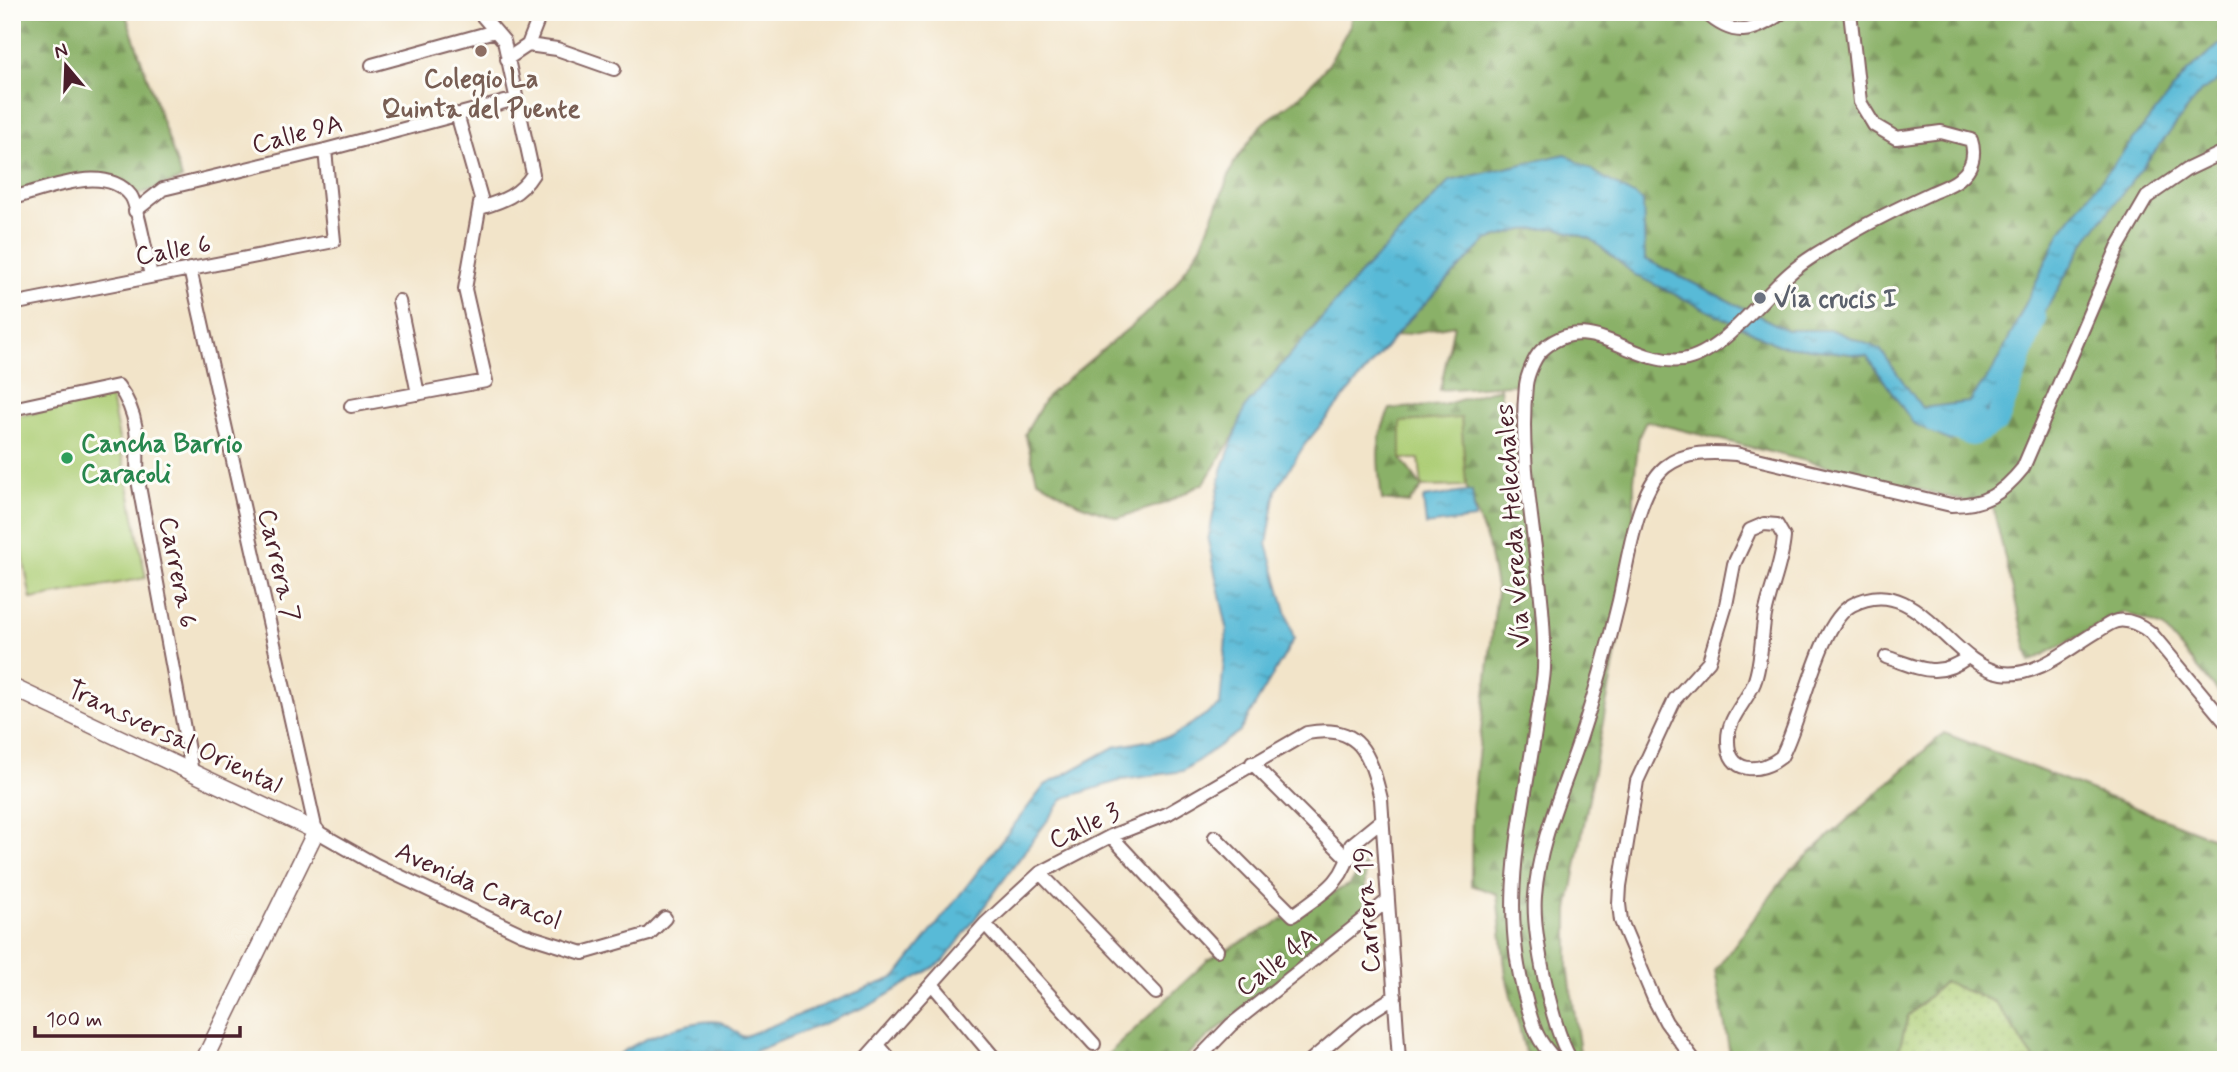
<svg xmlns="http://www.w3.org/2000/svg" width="2238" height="1072" font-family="Mynerve,sans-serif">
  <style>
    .grass { fill: url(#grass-dots); stroke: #7c7650; stroke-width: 2 }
    .forest { fill: url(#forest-firs); stroke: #6a6849; stroke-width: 2 }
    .pitch { fill: #adce76; stroke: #7c7650; stroke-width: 2 }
    .water { fill: url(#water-ripples); stroke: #516c81; stroke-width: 2 }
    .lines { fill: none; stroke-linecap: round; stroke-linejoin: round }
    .river { stroke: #58bad7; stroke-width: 24 }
    .minor-casing { stroke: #856462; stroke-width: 16 }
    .secondary-casing { stroke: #856462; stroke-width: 19 }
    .minor { stroke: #fff; stroke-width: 12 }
    .secondary { stroke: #fff; stroke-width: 16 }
    .education-dot { fill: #8d6e63; stroke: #fdfcf7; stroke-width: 2.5 }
    .worship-dot { fill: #6b7280; stroke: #fdfcf7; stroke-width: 2.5 }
    .leisure-dot { fill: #2e9e5b; stroke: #fdfcf7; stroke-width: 2.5 }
    .labels { text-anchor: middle; stroke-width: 6; stroke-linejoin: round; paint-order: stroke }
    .education-label { font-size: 26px; font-weight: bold; fill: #785e54; stroke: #fdfcf7 }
    .street-label { font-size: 26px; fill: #4a1f2b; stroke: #fdfcf7 }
    .worship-label { font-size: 26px; font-weight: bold; fill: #5b616d; stroke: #fdfcf7; text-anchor: start }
    .leisure-label { font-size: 26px; font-weight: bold; fill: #27864d; stroke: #fdfcf7; text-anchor: start }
  </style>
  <defs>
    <pattern id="grass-dots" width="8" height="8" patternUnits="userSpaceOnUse" patternTransform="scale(1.75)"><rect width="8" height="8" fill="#adce76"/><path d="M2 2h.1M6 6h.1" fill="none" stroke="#96b066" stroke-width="1.8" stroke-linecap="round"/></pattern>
    <pattern id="forest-firs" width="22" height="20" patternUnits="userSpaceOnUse" patternTransform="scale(1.75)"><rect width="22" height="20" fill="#8ab167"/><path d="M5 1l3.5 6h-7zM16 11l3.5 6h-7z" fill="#738f55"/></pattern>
    <pattern id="water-ripples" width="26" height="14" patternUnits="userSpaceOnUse" patternTransform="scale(1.75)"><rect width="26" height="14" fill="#58bad7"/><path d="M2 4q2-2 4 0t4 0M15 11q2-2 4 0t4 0" fill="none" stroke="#4b97af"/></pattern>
  </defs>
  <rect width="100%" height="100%" fill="#fdfcf7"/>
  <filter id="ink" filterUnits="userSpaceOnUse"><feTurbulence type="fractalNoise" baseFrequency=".0143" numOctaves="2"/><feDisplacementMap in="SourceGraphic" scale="14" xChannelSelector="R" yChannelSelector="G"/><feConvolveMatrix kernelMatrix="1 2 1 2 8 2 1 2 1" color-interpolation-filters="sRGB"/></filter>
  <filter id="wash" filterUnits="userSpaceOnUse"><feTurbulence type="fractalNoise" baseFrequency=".00686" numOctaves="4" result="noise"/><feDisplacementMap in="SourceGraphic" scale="28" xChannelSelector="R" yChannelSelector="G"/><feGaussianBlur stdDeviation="1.57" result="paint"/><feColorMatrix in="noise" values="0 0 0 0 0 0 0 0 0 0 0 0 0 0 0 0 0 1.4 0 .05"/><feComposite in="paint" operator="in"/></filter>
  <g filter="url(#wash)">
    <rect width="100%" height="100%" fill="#f2e4c9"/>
    <path class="grass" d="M 1944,982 L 1995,1002 L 2035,1060 L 1896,1060 L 1908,1016 Z"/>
    <path class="forest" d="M 12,12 L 125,12 L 182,179 L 132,197 L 112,181 L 12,198 Z
      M 1352,12 L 2226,12 L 2226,701 L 2163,627 L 2124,612 L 2030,662 L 1993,508 L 1646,421 L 1639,436 L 1634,481 L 1634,556 L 1568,910 L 1568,966 L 1581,1060 L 1532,1060 L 1525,1051 L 1506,976 L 1497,894 L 1471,885 L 1472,808 L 1497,592 L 1488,544 L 1466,486 L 1461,418 L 1401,459 L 1422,487 L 1409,503 L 1382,500 C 1378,464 1373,443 1390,409 L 1443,405 L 1500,388 L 1507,452 L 1522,384 L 1440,390 L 1454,325 L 1360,343 L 1251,409 L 1204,483 L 1166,503 L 1118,518 L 1077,503 L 1037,479 L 1025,434 L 1047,396 L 1142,317 L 1174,286 L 1201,246 L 1234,163 L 1261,125 L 1298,98 L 1329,64 L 1350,25 Z
      M 1944,733 L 2226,843 L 2226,1060 L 2035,1060 L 1995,1002 L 1944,982 L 1908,1016 L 1896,1060 L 1731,1060 L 1715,971 L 1788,873 Z
      M 1365,864 L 1365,907 L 1181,1060 L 1102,1060 L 1208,960 L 1350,884 Z"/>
    <path class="pitch" d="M 111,398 L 146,578 L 31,599 L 12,499 L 12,417 Z
      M 1461,418 L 1466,486 L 1422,487 L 1419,459 L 1401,459 L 1401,422 Z"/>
    <path class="water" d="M 2226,39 L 2226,75 L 2201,92 L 2087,239 L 1982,420 L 1950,441 L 1913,423 L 1867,356 L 1778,345 L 1635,275 L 1591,239 L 1557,228 L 1523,230 L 1487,240 L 1406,323 L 1305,444 L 1276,490 L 1267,544 L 1294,639 L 1240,731 L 1183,771 L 1122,780 L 1064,798 L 944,961 L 872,1004 L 748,1054 L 686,1050 L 653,1060 L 613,1060 C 630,1041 695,1017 720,1022 C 727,1024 737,1033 743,1037 L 896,977 L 1045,785 L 1114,747 L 1173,736 L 1220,705 L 1227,627 L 1208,541 L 1222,470 L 1245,407 L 1361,273 L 1450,181 L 1565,154 L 1643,201 L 1645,259 L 1787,330 L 1832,330 L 1880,349 L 1922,408 L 1969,402 L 1995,367 L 2061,230 L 2187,72 Z
      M 1472,491 L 1475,519 L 1426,525 L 1423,498 Z"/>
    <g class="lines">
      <path class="river" d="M 1935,421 L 1972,434 L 1997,421 L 2034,318"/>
    </g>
  </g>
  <g filter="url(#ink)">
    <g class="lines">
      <g class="minor-casing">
        <path id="minor" d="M 479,12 L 504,41 L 533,174 C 520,195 503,201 480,208
          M 1705,12 C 1733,38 1753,34 1783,12
          M 528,45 L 557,49 L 614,69
          M 507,59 L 528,45 L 541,12
          M 372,65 L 495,31
          M 12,198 C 46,190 105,162 131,196 C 138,206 147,260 151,275
          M 135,211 L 163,189 L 325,150 L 516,99
          M 190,269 L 316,831 L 376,865 L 522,934 L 583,953 L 649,934 L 665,918
          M 399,301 L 418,394
          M 12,304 L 334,241 L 325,150
          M 351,406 L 486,381 L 465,289 L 481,198 L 457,114
          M 12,409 L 118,386 C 139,414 138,440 137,475 L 192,772
          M 1886,657 C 1920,668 1937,680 1968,657
          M 1252,763 L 1349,860
          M 1111,836 L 1217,950
          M 1215,837 L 1293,915 C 1322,893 1345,883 1351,845 L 1383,819
          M 1040,873 L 1156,993
          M 985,924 L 1094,1044
          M 932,984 L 996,1060
          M 878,1045 L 891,1060
          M 864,1060 L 985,924 L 1040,873 L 1111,836 L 1167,814 L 1307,733 C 1360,723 1370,754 1381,799 L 1399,1060
          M 1197,1060 L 1231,1025 L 1387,901
          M 1311,1060 L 1358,1020 L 1395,996
          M 1556,1060 C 1536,1040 1533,1026 1526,1000 C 1498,905 1522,819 1536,725 C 1538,707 1543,688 1544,669 C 1547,575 1516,480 1526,385 C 1527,376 1534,358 1541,351 C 1588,306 1630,366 1682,360 C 1721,355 1759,300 1789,274 C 1807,258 1831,245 1852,233 C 1877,218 1905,205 1931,193 C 1940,189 1952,185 1959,179 C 1972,169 1976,155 1971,140 L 1941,132 L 1896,138 L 1874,125 L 1860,102 L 1850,12
          M 1571,1060 C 1552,1028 1532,933 1535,896 C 1539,840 1563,791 1580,739 C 1595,694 1608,647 1619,601 C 1627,566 1636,491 1665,467 C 1685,451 1712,452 1736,454 L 1951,505 C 1985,505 2002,494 2023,468 L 2118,247 L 2147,197 L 2186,170 L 2226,151
          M 1694,1060 L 1666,1022 L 1654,999 L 1621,921 L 1619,904 L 1620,886 L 1637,781 L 1675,699 L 1709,661 L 1726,605 L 1734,564 L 1750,530 L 1764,524 L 1777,525 L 1784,537 C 1782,564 1770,589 1765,615 C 1761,637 1762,662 1754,683 C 1746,703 1727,718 1728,741 C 1728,774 1760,774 1781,757 C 1801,723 1818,623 1852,605 C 1917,570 1949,665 2002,673 C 2037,678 2070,647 2098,631 C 2103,628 2111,622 2117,621 C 2129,619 2142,626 2151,633 L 2226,723"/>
      </g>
      <g class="secondary-casing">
        <path id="secondary" d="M 12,687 L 316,831 L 204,1060"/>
      </g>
      <use href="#minor" class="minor"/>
      <use href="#secondary" class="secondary"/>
    </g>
  </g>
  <circle class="education-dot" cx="481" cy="51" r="7"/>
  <circle class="worship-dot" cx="1760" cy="298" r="7"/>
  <circle class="leisure-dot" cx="67" cy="458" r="7"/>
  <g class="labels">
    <g class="education-label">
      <text x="481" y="87">Colegio La<tspan x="481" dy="30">Quinta del Puente</tspan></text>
    </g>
    <g class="street-label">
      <text transform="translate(297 133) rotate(-14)" y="9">Calle 9A</text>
      <text transform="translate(173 249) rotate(-10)" y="9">Calle 6</text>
      <text transform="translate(1512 526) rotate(-94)" y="9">Vía Vereda Helechales</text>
      <text transform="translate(280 565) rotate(77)" y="9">Carrera 7</text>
      <text transform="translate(179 572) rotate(79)" y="9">Carrera 6</text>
      <text transform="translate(175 736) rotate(25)" y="9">Transversal Oriental</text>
      <text transform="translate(1084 825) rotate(-25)" y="9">Calle 3</text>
      <text transform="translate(479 885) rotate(24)" y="9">Avenida Caracol</text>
      <text transform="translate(1366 910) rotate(-94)" y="9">Carrera 19</text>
      <text transform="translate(1276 961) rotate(-38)" y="9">Calle 4A</text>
    </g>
    <g class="worship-label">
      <text x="1774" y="307">Vía crucis I</text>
    </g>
    <g class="leisure-label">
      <text x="81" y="452">Cancha Barrio<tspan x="81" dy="30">Caracoli</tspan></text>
    </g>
  </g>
  <rect width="2238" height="1072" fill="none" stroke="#fdfcf7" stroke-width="42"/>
  <g transform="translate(66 66) rotate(341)" stroke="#fdfcf7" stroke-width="5" paint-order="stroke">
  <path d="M0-5L12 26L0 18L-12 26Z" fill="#4a1f2b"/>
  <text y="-10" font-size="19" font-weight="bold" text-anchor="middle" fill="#4a1f2b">N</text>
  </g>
  <path d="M35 1026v10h205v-10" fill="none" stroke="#4a1f2b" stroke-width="3.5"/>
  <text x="46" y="1026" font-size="21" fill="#4a1f2b" stroke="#fdfcf7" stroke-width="5" paint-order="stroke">100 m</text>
</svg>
